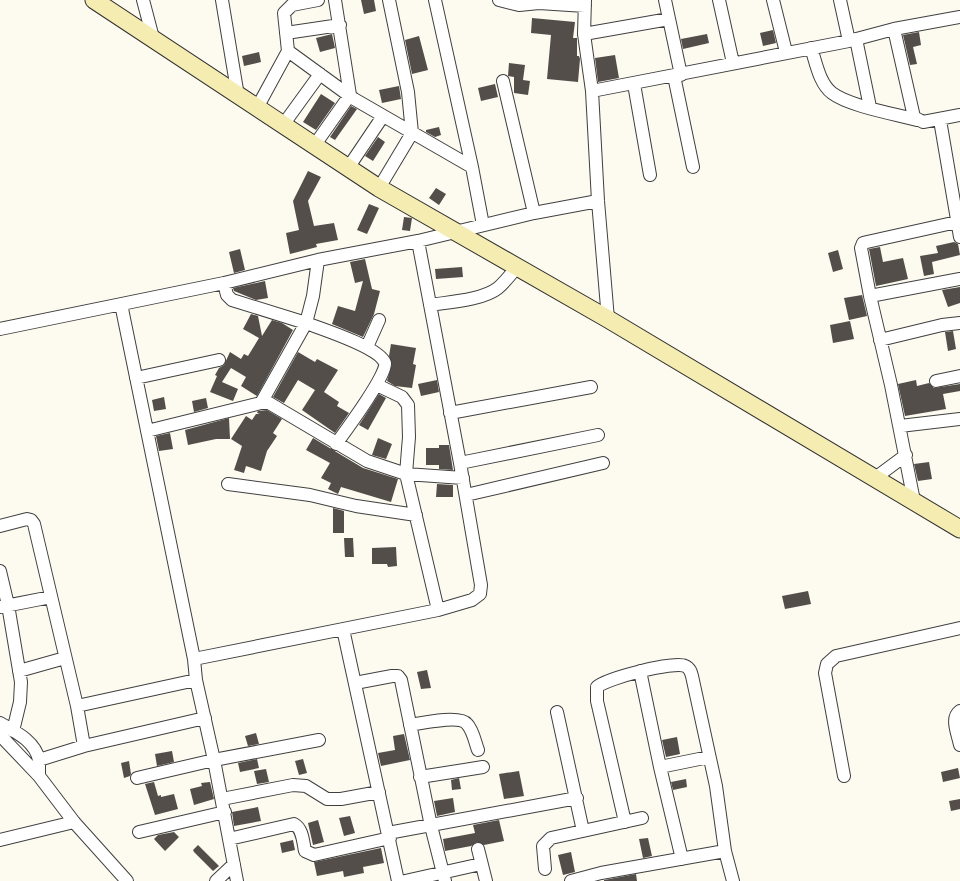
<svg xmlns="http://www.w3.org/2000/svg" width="960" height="881" viewBox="0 0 960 881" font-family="'Noto Serif',serif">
	<rect width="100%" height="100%" fill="#fdfaef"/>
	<!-- building -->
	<path fill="#544e4b" d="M361,0h13l2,11 -12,3z
		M532,18l43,4 -2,16h4v18h2l1,3 -2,23 -31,-3 4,-44 -20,-2z
		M773,30l3,13 -13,3 -3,-13z
		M919,32l2,13 -8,2 4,17 -7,1 -7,-30z
		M332,34l3,14 -15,4 -4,-14z
		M707,34l2,9 -26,6 -2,-10z
		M419,36l9,34 -16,4 -7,-34z
		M259,52l2,10 -17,4 -2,-10z
		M615,55l4,23 -21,4 -3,-24z
		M509,63l16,2 -2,15 7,1 -2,14 -14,-2v-16l-6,-1z
		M495,84l3,13 -17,4 -3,-13z
		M399,86l2,13 -19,4 -3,-13z
		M321,94l14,9 -19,27 -13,-8z
		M351,106l6,3 -22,31 -5,-3z
		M439,127l2,8 -6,2 -9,-5v-2z
		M378,137l7,5 -12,19 -8,-5z
		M308,171l13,6 -13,24 6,25 20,-3 4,17 -22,4 1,3 -27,7 -4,-21 13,-3 -6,-29z
		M436,188l10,6 -7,11 -10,-7z
		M369,204l10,4 -12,26 -10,-4z
		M404,217l8,1 -2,13 -8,-1z
		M954,242l4,2 2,11 -28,7 2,12 -10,2 -4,-20 18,-3 -2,-7z
		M880,247l3,15 20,-4 5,21 -32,7 -7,-37z
		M240,249l5,21 -11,3 -5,-21z
		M838,250l5,19 -10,3 -5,-19z
		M365,259l7,30 8,2 -6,23 -11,23 -31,-13 6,-18 17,5 8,-30 -8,2 -5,-21z
		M462,267l1,10 -27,2 -1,-10z
		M265,281l3,17 -12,2 -22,-9 -1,-3z
		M960,287v16l-12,4 -6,-17z
		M862,295l5,21 -18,4 -5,-22z
		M251,314l7,2 4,20 10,-16 10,3 11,7 -36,66 -16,-10 5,-9 -15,-9 -9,14 16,7 -5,12 -23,-9 7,-16 -2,-1 4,-7 5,-3 6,-13 11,7 3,-5 4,2 11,-18 -16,-9z
		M850,321l4,18 -21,4 -3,-18z
		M953,331l3,18 -8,2 -3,-19z
		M391,344l25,4 -3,16 3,1 -4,23 -17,-2 -8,-5 5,-17 -3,-8z
		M298,352l17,10 2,-3 21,11 -14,22 15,10 -2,4 12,7 -14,20 -33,-23 13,-20 -17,-10 -14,23 -11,-6z
		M437,380l2,12 -18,4 -3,-12z
		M916,380l1,6 12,-3 5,5 26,-4v7l-17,3 3,15 -41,7 -7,-32z
		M379,394l7,4 -18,32 -9,-5z
		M164,397l2,12 -12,2 -2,-11z
		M206,398l2,10 -14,4 -2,-11z
		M267,410l15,9 -9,14 4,3 -10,15 -6,20 -15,-5 -2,7 -10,-3 8,-24 -11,-7 15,-23 6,4 4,-6h4l-3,-1 1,-2z
		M229,418l1,21h-14l-28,6 -3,-15z
		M170,433l3,16 -14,2 -3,-15z
		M313,438l50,30 35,11 -7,23 -50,-15 -3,7 -10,-5 3,-6 -10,-5 9,-15 -24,-13z
		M378,438l14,6 -6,15 -14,-4z
		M439,445h10l4,25 -14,-1v-4h-13v-17h13z
		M929,462l3,17 -14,2 -4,-17z
		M437,484l16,1v12h-17z
		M333,508l11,3v22h-11z
		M344,538h9l1,19h-9z
		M396,547l1,19 -9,1 -1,-3h-15v-16z
		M808,591l3,13 -26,5 -3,-13z
		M427,670l4,18 -10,1 -4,-17z
		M256,733l3,11 -11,2 -3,-10z
		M404,734l6,26 -29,6 -3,-13 17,-3 -2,-14z
		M677,737l3,17 -14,3 -4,-17z
		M172,751l2,11 -17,4 -2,-12z
		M257,759l2,9 -19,4 -2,-9z
		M303,759l4,14 -8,2 -4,-14z
		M129,761l2,13 -1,2 -6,2 -3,-15z
		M958,768l2,10 -17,4 -2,-10z
		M266,769l3,13 -12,2 -3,-13z
		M519,771l5,25 -20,3 -5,-25z
		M459,778l2,11 -9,1 -1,-10z
		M686,779l1,8 -14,3 -2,-8z
		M154,782l4,14 3,-1v2l13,-3 4,15 -23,6 -10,-31z
		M210,782l4,17 -20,6 -4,-16 12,-3 -1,-3z
		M453,798l2,14 -18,4 -3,-15z
		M960,799v10l-9,2 -2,-10z
		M258,807l3,14 -27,5 -2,-14z
		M350,816l5,17 -11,3 -5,-18z
		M318,820l6,22 -11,3 -5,-22z
		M499,820l5,21 -20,4 -7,-3 -6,4 -26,5 -2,-12 32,-6 -2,-8z
		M174,832l5,5 -14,14 -11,-12 4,-4z
		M648,838l4,18 -9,2 -4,-19z
		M293,840l2,10 -13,3 -2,-10z
		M198,845l21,21 -6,5 -19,-19 -1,-2z
		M381,848l3,15 -21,4 1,6 -20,4 -1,-6 -26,5 -3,-14z
		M571,852l4,20 -12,3 -5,-20z
		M636,874l1,7h-33v-1z"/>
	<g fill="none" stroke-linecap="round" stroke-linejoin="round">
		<!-- street casing -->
		<g stroke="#404040" stroke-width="14">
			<path id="street" d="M143,0l10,38
				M222,0l16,96
				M435,0l37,167
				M499,0l20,5 20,-2 46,3
				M585,0l-1,34 8,57 6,110 10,118
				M665,0l16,75
				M719,0l14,63
				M773,0l13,52
				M840,0l9,41
				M894,29l66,-12
				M286,33l54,-8
				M584,34l85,-15
				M856,39l14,68
				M811,48c5,14 8,35 21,45 17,13 63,21 85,27
				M288,51l66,48 118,68 11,58
				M674,76l19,91
				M503,81l31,132
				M634,84l16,91
				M592,91l257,-50 45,-12 20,88 9,5 37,-7
				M257,108l31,-57 -4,-38 8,-8 26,-5
				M940,120l20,117
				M283,125l37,-51
				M314,146l36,-51 -15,-95
				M348,168l35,-52
				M379,188l33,-55 -4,-41 -19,-92
				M318,260l-5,36 -7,27c16,6 73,24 79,40 3,11 -41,70 -49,81
				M224,283l3,12 5,5 74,23 -45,80
				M870,296l90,-17
				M121,304l73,355 2,21 18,80 23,121
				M430,305c19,-3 53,-5 68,-17 7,-6 13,-14 19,-21
				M0,329l224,-46 94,-23 100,-19 116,-28 64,-12
				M880,340l62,-15 18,-2
				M367,347l12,-27
				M136,378l83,-18
				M936,381l24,-5
				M377,385l25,12 6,8 1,32 -3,37 32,136
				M450,413l141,-26
				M900,426l60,-7
				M147,431l114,-28h8l98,58 39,13 57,4
				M460,463l138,-28
				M875,478l31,-23
				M228,484l82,11 46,11 60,9
				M466,495l137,-32
				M914,501l-23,-116 -21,-89 -9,-48 2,-5 4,-1 90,-20
				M0,526l27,-7 4,1 3,4 43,182 7,40
				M0,571l8,34 13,77 -1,20 -7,29
				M0,607l51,-10
				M343,629l55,252
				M194,659l244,-49 34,-10 8,-6 1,-9 -21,-122 -42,-222
				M19,671l46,-13
				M640,671l20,96 22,92
				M355,683l37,-7h6l3,4 30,146 14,55
				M77,706l119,-26
				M960,711c-10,7 -2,23 0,34
				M557,712l26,119
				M0,723c16,9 35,18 39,37
				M410,725c12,-2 50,-10 57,-1 6,6 8,18 11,26
				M0,735l39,41 35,46 53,59
				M660,767l49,-10
				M39,776v-16l45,-14 121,-28
				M844,776l-19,-103 2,-9 9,-8 124,-28
				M420,777l63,-10
				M137,778l77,-18 105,-20
				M222,799l71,-14 13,1 21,13h14l38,-7
				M625,822l-28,-121v-14c10,-9 77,-26 88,-21 5,2 6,6 7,10l24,110 9,65 8,30
				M139,832l86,-20
				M388,833l189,-35
				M229,839l65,-15c9,5 9,18 11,27l9,4 76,-17
				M0,840l74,-18
				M478,849l8,32
				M545,869l-2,-23 8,-8 91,-20
				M216,881l18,-17
				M405,881l76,-17
				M571,881l30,-8 124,-22"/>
		</g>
		<!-- secondary casing -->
		<g stroke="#2f2f2f" stroke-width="19">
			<path id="secondary" d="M94,0l285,188 229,131 352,210"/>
		</g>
		<!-- street -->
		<use href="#street" stroke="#fff" stroke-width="12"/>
		<!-- secondary -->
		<use href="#secondary" stroke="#f5ecb2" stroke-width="17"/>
	</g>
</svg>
